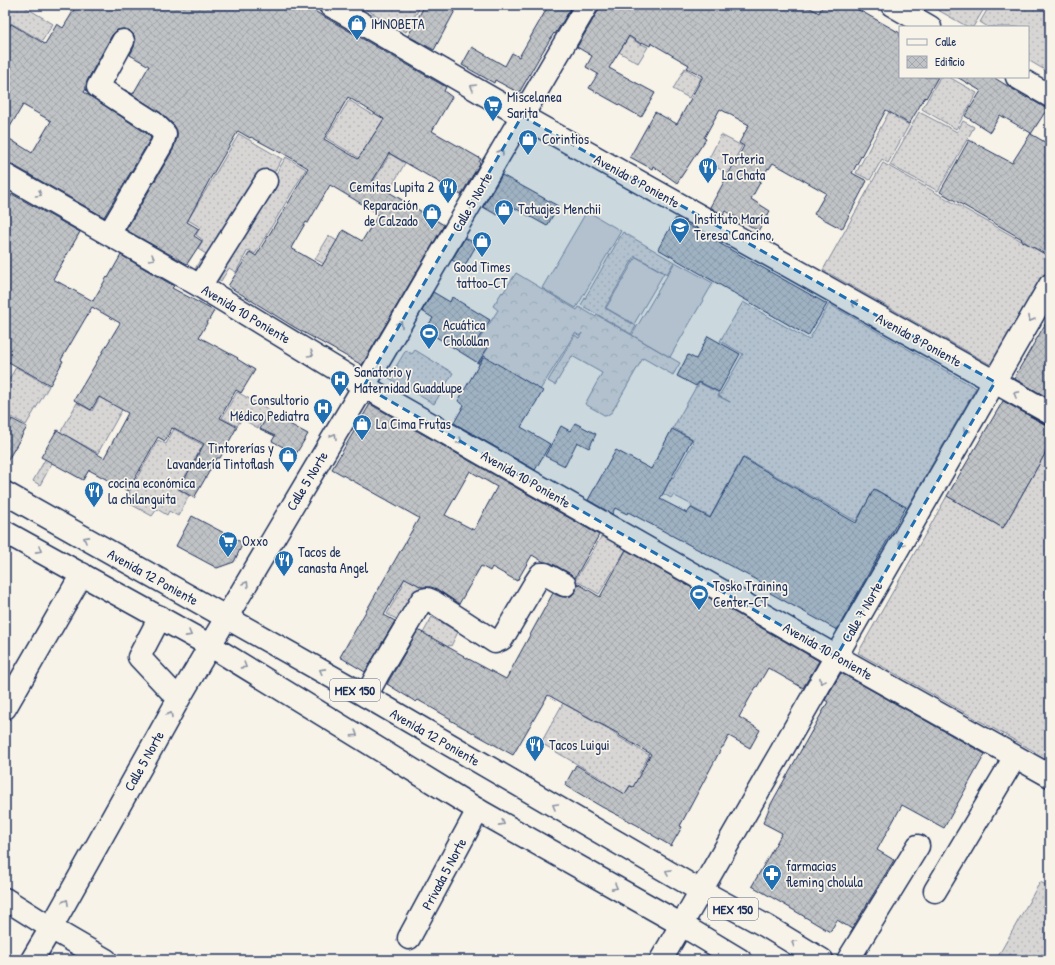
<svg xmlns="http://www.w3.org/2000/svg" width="1055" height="965" viewBox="0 0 1055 965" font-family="'Patrick Hand',sans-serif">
	<defs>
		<pattern id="grass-dots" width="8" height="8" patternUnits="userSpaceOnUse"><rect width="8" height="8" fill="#d7d6d4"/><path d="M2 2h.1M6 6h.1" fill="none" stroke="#b8b8b8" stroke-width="1.8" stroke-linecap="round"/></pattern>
		<pattern id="forest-crowns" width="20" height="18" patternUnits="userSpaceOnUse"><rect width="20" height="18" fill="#d7d6d4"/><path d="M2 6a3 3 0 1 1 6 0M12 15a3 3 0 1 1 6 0" fill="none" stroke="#b8b8b8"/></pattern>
		<pattern id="building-cross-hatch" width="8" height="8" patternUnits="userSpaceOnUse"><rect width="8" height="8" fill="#c0c3c5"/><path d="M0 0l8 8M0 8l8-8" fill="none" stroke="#a4a8ac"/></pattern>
	</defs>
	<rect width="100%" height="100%" fill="#f7f3e8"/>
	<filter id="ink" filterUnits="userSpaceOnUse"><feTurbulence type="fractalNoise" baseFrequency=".025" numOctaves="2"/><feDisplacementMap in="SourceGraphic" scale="8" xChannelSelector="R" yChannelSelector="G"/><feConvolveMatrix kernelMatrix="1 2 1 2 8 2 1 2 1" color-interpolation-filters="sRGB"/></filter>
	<g filter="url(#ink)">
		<!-- grass -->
		<path fill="url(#grass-dots)" stroke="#798299" d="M8,5h14l31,19 -11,17 -31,-18 -6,9v-22z
			M358,5h63l-15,27z
			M929,5h52l4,2 -12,20h-5z
			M990,5h60v68l-22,-13v-33h-40l-8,-5z
			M629,37l12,8 1,-1 6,3 -10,16 -19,-11z
			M685,68l16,10 -12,20 -16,-9z
			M398,76l9,6 -48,76 -33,-20 23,-38 24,15z
			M908,77h9l-22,40 14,8 -21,38 -6,-4 -12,21 -14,-7z
			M940,77h9l28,16 -21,36 -34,-20z
			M919,112l38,20 6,-11 11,6 -36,64 -48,-26z
			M239,134l43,25 -69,120 -18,-10 5,-9 2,1 4,-7 -8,-5 5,-9 -7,-5 4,-8 -12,-7z
			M721,135l21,11 -15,27 -20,-11z
			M390,154l15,9 -16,28 -16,-9z
			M286,157l20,12 -51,85 -7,-4 -12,22 -7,-4 -8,13 -6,-4z
			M883,163l167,94v10l-57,99 -170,-96z
			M623,232l51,30 -7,12 -32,-18 -30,52 31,18 -5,8 -50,-29z
			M329,236l13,8 18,40 -45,-25z
			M743,302l66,38 20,-36 147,84 -69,120 -32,-19 -19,32 -113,-64 -33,60 -19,-10 1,-2 -19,-10 -2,3 -9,-5 9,-16 2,1 20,-35 -1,-1 1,-3 -20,-11 23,-41h1l2,-4 20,10 -1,3 12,6 -11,-6 24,-42 -23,-13z
			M406,350l6,4 3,-4 38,23 -19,31 -45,-26z
			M16,367l33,19 -23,39 -14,-8 -7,12v-42z
			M237,392l31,17 -10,19 -16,-9 -5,7 -15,-8z
			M102,393l22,13 -26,47 -29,-16 -15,27 -2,-1 -12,22 -7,-4 44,-78 15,8z
			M174,429l29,16 -25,44 11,7 -11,20 -9,-5 -2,4 -10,-6 -5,7 -27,-15 5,-8 -1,-1 29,-52 8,4z
			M1050,445v315l-192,-107 89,-157 56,32z
			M604,532l24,14 -29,48 -24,-14z
			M392,568l29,17 -21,36 -13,-7 16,-29 -15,-9z
			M432,617l26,15 -7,14 -2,-1 -2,4 -25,-14z
			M563,703l54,31v2l32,19 -10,18 20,11 -20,7 -9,-6 -15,26 -17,-20 6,-11 -63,-37z
			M1040,882l10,5v73h-54z"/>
		<!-- forest -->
		<path fill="url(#forest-crowns)" stroke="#798299" d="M516,273l61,37 2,-3 17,10 1,-2 83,48 -7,12 -30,-17 -31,54 -6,4 -21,-12 17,-31 -30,-17 -17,29 -7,-4 27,-46 4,3 3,-5 -2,3 -5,-3 -35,57 -47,-17 -15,-9 11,-17 -10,-7 19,-30 -5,-4 9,-14 1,1z"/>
		<!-- garden -->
		<path fill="#d7d6d4" stroke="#798299" d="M587,211l34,20 -45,77 -34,-20z
			M636,257l28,16 -30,51 -28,-16z
			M675,262l38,21 -43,74 -38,-22z"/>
		<!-- building -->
		<path fill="url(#building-cross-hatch)" stroke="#1b2f5e" fill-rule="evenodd" d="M77,5h227l142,82 -2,4 8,6 -20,34 49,28 -2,3 1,1 -19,32 -72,-42 -17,29 72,43 -82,140 -68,-38 -66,-41 22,-34 6,4 33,-54 19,-34 -27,-16v1l-30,-16 -1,1 -12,-7 -28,48 -23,43 12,7 -5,7 8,5 -15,23 -61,-34 47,-80 4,-12v-7l-3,-6 -13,-12 -36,-23 8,4 16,-28 -19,-11 4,-8 1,-6 -1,-6 -5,-5 -7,-1 -5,1 -5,5 -25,46 -1,8 -2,3 62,41 5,5 -47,79 -93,-53 -6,-1v-27l27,17 19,-32 -28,-16 -18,30v-99l6,-12 34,20 12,-20 6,4zM348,97l36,22 -26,40 -34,-20zM330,185l47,28 -1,1 2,1 -16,26 -19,-11 -21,36 -31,-18 15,-26 2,1z
			M425,5h33l-24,45 -26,-14z
			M549,5h24l-18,29 -1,-1 -14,23 -21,37 -24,-13 -1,3 -32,-18 10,-18 33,19 7,-13 7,4z
			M599,5h206l14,8 4,-8h27l50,28v44h38l-12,21 -1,-1 -16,27 -23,-14 -34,63 15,8 -25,48 -28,-15 12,-21 -53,-30 -4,6 -1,-1 -17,31 19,12 -12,20 -32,-20 -3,4 -13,-8 34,-61 -5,-3 10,-18 -29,-16 -16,29 2,1 -29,44 -24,-17 -1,3 -22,-12 25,-45 22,12 26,-48 -16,-8 2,-3 -38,-22 -1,3 -8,-4 -1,2 -12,-8 -20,32 46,25 -14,24 -52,-29 9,-14 -12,-7 6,-11 -15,-9 21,-36z
			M957,77h36l34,21v-1l20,12 -16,25 19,11v112l-29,-17 1,-1 -82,-47 29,-52 43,23 19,-30 -31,-18 -10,17 -25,-16 16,-25z
			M502,175l56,31 -11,20 -43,-24 -7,13 -14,-8z
			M12,194l68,38 -27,47 40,22 14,-24 1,1 13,-23 53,31 -2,2 42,23 -15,26 39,21 -1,1 18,11 -14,23 -5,-3 -16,28 17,9 -17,31h-3l-23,40 -15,-9 25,-45 -30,-16v1l-2,-1 -7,13 -7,-4 -30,54 -39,-21 -6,10 -42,-23 16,-27 47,28 24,-45 -29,-16 -8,13 -17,-10 46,-77 -28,-16 -31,53 2,1 -13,24 -45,-25v-153z
			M676,218l21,12 1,-1 13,8 -1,1 117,66 -19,32 -150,-87z
			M465,238l12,6 -13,23 -12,-7z
			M433,292l17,10 2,-5 38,23 -13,21 11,6 -10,16 -53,-33 8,-12 -11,-7z
			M1050,316v83l-35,-20 1,-2 -1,-1z
			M708,336l32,18 -21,38 -20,-10 -3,4 -19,-10 11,-21 8,4z
			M484,356l59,35 -22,36 29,17 -15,26 -81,-47 10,-18 -6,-4z
			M1003,401l41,23 6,1v20l-47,83 -56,-32z
			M370,404l229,131 -24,43 -4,-4 -20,-11 -7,-1 -12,-7 -15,26 -25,-14 -2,4 -9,-5 -22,38 -22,-15 -6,-2h-9l-17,-9 -21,37 11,6 -30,51 -25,-15 79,-139 -87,-49zM470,471l27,16 -23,43 -29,-15z
			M269,413l39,21 -12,20 -24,-13 3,-5 -15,-7z
			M12,419l15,8 -22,38v-33z
			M575,423l21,11 -7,14 -12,-6 -12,24 -20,-10 16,-30 9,5z
			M672,429l20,10 -32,60 27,14 4,-5 19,10 33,-60 113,65 18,-34 32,18 -69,123 -67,-37 3,-4 -61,-33v1l-84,-45 -1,2 -12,-6 -3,6 -24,-14 28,-50 35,19z
			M192,516l51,27 -9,19 -17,6 -41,-22z
			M626,550l193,111 -16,27 -35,-20 -11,19h-1l-17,30 21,13 -10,18 -21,-12 -6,11h-1l-42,79 2,1 -11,19 -19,-11v-1l-15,-9 -35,-18 -37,-22 11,-20 49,29 5,-8 3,1 18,-33 -33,-19 1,-1 -71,-39 -35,60 -63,-35 1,-1 -19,-11 -14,-8 -2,2 -29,-18 31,-54 46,26h-1l43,23 47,-86 6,3 6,1 6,-1 5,-5 1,-6v-2l23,14z
			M841,673l144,81 -41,74 -42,-23 -25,45 17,10 -42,69 -15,-9 -7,12 -45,-27 -33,-19 30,-53 -19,-10 8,-19 15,-27 42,-75 -3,-2z"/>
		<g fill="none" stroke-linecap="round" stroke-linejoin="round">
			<!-- minor casing -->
			<g stroke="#1b2f5e" stroke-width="25">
				<path id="minor" d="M330,5l192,111 528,297
					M892,5l38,22
					M1017,77l33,19
					M5,175l195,111 164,100 468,268 218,122
					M109,234l53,-90 3,-10 -11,-11 -56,-36 25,-46
					M200,286l66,-105
					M160,617l-21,40 32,34 10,4
					M366,696l13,-24 43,-72 5,-1 5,2 63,41 7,-3 33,-56 6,-9h4l20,11
					M5,708l77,-134
					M935,891l80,-134
					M5,899l46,29 55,32
					M409,938l69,-128
					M32,960l19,-32 130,-233 45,-77 138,-232 223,-381
					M661,960l389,-675
					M848,960l70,-114"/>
			</g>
			<!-- major casing -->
			<g stroke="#1b2f5e" stroke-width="25">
				<path id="major" d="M5,493l361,203 328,191 72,39 56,34
					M5,532l206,114 267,164 204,115 58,35"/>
			</g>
			<!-- minor -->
			<use href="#minor" stroke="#f7f3e8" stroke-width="22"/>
			<!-- major -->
			<use href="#major" stroke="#f7f3e8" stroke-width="22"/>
		</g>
		<!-- one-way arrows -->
		<defs><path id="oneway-chevron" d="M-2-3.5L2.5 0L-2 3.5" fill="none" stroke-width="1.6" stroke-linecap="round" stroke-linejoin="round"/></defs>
		<g stroke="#8991a3">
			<use href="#oneway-chevron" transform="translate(473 87) rotate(-150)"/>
			<use href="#oneway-chevron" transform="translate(501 152) rotate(-60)"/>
			<use href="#oneway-chevron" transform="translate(39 194) rotate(30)"/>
			<use href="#oneway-chevron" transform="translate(152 258) rotate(30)"/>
			<use href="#oneway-chevron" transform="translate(854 303) rotate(-151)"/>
			<use href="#oneway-chevron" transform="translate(1031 319) rotate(120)"/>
			<use href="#oneway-chevron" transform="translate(400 324) rotate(-60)"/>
			<use href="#oneway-chevron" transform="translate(311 354) rotate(31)"/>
			<use href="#oneway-chevron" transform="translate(1016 394) rotate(-151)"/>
			<use href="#oneway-chevron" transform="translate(966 431) rotate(120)"/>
			<use href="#oneway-chevron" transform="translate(334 436) rotate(-59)"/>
			<use href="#oneway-chevron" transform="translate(460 441) rotate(30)"/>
			<use href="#oneway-chevron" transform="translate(86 539) rotate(-151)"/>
			<use href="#oneway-chevron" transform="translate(901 544) rotate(120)"/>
			<use href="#oneway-chevron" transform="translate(39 550) rotate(29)"/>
			<use href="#oneway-chevron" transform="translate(246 584) rotate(-59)"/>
			<use href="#oneway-chevron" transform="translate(189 634) rotate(29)"/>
			<use href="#oneway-chevron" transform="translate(244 666) rotate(32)"/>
			<use href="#oneway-chevron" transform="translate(322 671) rotate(-151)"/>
			<use href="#oneway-chevron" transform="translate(822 681) rotate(120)"/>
			<use href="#oneway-chevron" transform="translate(170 715) rotate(-61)"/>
			<use href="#oneway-chevron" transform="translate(355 734) rotate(32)"/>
			<use href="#oneway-chevron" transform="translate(555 806) rotate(-150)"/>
			<use href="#oneway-chevron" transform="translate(502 823) rotate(29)"/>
			<use href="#oneway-chevron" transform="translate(668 872) rotate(-150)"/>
			<use href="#oneway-chevron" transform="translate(615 887) rotate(29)"/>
			<use href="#oneway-chevron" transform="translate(66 902) rotate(-61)"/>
			<use href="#oneway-chevron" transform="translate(794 943) rotate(-149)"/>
		</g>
	</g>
	<!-- marked area -->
	<path fill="#1f6fb2" fill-opacity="0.2" stroke="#1f6fb2" stroke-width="3" stroke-dasharray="8 5" stroke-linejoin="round" d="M522,116l473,266 -159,275 -472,-271z"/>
	<!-- icons -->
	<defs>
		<g id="shop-pin" transform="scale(1)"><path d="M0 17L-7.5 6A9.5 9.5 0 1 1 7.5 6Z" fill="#1f6fb2" stroke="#f7f3e8"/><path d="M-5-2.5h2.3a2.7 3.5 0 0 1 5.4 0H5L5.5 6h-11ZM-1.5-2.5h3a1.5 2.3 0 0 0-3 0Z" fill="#fff"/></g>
		<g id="supermarket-pin" transform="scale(1)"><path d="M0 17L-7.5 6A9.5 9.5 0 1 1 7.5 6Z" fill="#1f6fb2" stroke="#f7f3e8"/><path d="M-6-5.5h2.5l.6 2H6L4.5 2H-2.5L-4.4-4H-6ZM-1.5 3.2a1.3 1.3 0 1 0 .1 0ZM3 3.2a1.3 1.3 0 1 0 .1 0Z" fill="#fff"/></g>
		<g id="restaurant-pin" transform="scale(1)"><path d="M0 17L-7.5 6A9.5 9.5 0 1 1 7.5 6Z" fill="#1f6fb2" stroke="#f7f3e8"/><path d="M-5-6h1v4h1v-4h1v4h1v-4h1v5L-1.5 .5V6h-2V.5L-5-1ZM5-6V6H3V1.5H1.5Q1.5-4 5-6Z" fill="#fff"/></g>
		<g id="school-pin" transform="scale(1)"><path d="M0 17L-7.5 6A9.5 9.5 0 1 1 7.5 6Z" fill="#1f6fb2" stroke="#f7f3e8"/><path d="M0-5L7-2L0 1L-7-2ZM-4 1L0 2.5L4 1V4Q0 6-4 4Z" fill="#fff"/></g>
		<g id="stadium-pin" transform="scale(1)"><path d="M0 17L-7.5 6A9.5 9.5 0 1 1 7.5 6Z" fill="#1f6fb2" stroke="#f7f3e8"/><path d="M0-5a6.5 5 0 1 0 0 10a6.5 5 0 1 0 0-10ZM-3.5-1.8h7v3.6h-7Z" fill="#fff"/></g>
		<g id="hospital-pin" transform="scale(1)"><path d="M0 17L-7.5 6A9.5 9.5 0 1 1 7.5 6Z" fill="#1f6fb2" stroke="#f7f3e8"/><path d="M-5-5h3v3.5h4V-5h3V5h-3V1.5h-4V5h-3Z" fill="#fff"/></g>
		<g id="pharmacy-pin" transform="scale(1)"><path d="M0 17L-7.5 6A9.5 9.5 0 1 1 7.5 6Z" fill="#1f6fb2" stroke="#f7f3e8"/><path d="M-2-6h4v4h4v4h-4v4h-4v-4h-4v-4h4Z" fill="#fff"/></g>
	</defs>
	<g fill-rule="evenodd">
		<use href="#shop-pin" x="357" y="24"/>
		<use href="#supermarket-pin" x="493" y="105"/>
		<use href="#shop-pin" x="528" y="139"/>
		<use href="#restaurant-pin" x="708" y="167"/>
		<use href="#restaurant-pin" x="448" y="187"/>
		<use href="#shop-pin" x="504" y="209"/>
		<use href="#shop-pin" x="432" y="213"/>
		<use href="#school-pin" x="680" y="227"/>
		<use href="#shop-pin" x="482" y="241"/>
		<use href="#stadium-pin" x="429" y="333"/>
		<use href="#hospital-pin" x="340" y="380"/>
		<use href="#hospital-pin" x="323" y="408"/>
		<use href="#shop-pin" x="362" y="424"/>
		<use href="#shop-pin" x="288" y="456"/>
		<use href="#restaurant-pin" x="94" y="491"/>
		<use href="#supermarket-pin" x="228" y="541"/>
		<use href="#restaurant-pin" x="284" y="560"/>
		<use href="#stadium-pin" x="699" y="594"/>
		<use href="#restaurant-pin" x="535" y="745"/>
		<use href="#pharmacy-pin" x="772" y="874"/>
	</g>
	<g text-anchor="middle" stroke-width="3.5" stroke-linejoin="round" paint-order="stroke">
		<!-- shield labels -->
		<g fill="#f7f3e8" stroke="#5d6a87" stroke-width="1">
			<rect x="330" y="679" width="50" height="22" rx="3"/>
			<rect x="708" y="898" width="50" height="22" rx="3"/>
		</g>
		<g font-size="13" font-weight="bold" fill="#1b2f5e">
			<text x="355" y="695">MEX 150</text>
			<text x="733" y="914">MEX 150</text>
		</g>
		<!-- poi labels -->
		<g font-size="14" fill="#1b2f5e" stroke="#f7f3e8" text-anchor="start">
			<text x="371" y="29">IMNOBETA</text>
			<text x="507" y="102">Miscelanea<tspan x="507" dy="16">Sarita</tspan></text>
			<text x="542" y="144">Corintios</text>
			<text x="722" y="164">Torteria<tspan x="722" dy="16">La Chata</tspan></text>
			<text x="434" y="192" text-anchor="end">Cemitas Lupita 2</text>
			<text x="418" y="210" text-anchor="end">Reparación<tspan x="418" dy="16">de Calzado</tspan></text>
			<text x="518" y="214">Tatuajes Menchii</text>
			<text x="694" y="224">Instituto María<tspan x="694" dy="16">Teresa Cancino,</tspan></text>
			<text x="482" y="272" text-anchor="middle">Good Times<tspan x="482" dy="16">tattoo-CT</tspan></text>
			<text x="443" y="330">Acuática<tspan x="443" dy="16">Cholollan</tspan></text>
			<text x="354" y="377">Sanatorio y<tspan x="354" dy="16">Maternidad Guadalupe</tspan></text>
			<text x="309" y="405" text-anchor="end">Consultorio<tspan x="309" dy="16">Médico Pediatra</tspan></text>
			<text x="376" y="429">La Cima Frutas</text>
			<text x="274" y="453" text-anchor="end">Tintorerías y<tspan x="274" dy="16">Lavandería Tintoflash</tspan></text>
			<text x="108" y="488">cocina económica<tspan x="108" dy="16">la chilanguita</tspan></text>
			<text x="242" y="546">Oxxo</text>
			<text x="298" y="557">Tacos de<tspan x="298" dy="16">canasta Angel</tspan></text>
			<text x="713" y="591">Tosko Training<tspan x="713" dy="16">Center-CT</tspan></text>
			<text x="549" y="750">Tacos Luigui</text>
			<text x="786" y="871">farmacias<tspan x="786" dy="16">fleming cholula</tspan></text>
		</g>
		<!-- street labels -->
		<g font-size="14" fill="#1b2f5e" stroke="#f7f3e8">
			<text transform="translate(637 181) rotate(29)" y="5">Avenida 8 Poniente</text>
			<text transform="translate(472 202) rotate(-60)" y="5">Calle 5 Norte</text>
			<text transform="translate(246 314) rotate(31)" y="5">Avenida 10 Poniente</text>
			<text transform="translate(919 340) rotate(29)" y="5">Avenida 8 Poniente</text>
			<text transform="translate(526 479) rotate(30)" y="5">Avenida 10 Poniente</text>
			<text transform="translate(307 481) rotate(-59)" y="5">Calle 5 Norte</text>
			<text transform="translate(153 577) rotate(29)" y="5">Avenida 12 Poniente</text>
			<text transform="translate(862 612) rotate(-60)" y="5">Calle 7 Norte</text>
			<text transform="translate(828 651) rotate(30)" y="5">Avenida 10 Poniente</text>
			<text transform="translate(435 737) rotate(30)" y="5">Avenida 12 Poniente</text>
			<text transform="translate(144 761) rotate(-61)" y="5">Calle 5 Norte</text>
			<text transform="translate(444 874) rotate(-62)" y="5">Privada 5 Norte</text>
		</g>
	</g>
	<!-- margin -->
	<rect width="1055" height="965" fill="none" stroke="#f7f3e8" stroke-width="20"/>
	<rect x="10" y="10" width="1035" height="945" fill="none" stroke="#1b2f5e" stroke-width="1.5" filter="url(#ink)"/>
	<!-- legend -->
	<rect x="899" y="26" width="130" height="52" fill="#f7f3e8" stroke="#9fa5b1"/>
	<rect x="907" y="39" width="20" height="6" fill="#f7f3e8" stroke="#9fa5b1"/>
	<text x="935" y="46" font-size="12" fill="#1b2f5e">Calle</text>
	<rect x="907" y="56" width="20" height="12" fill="url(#building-cross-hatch)" stroke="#9fa5b1"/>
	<text x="935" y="66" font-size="12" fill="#1b2f5e">Edificio</text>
</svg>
